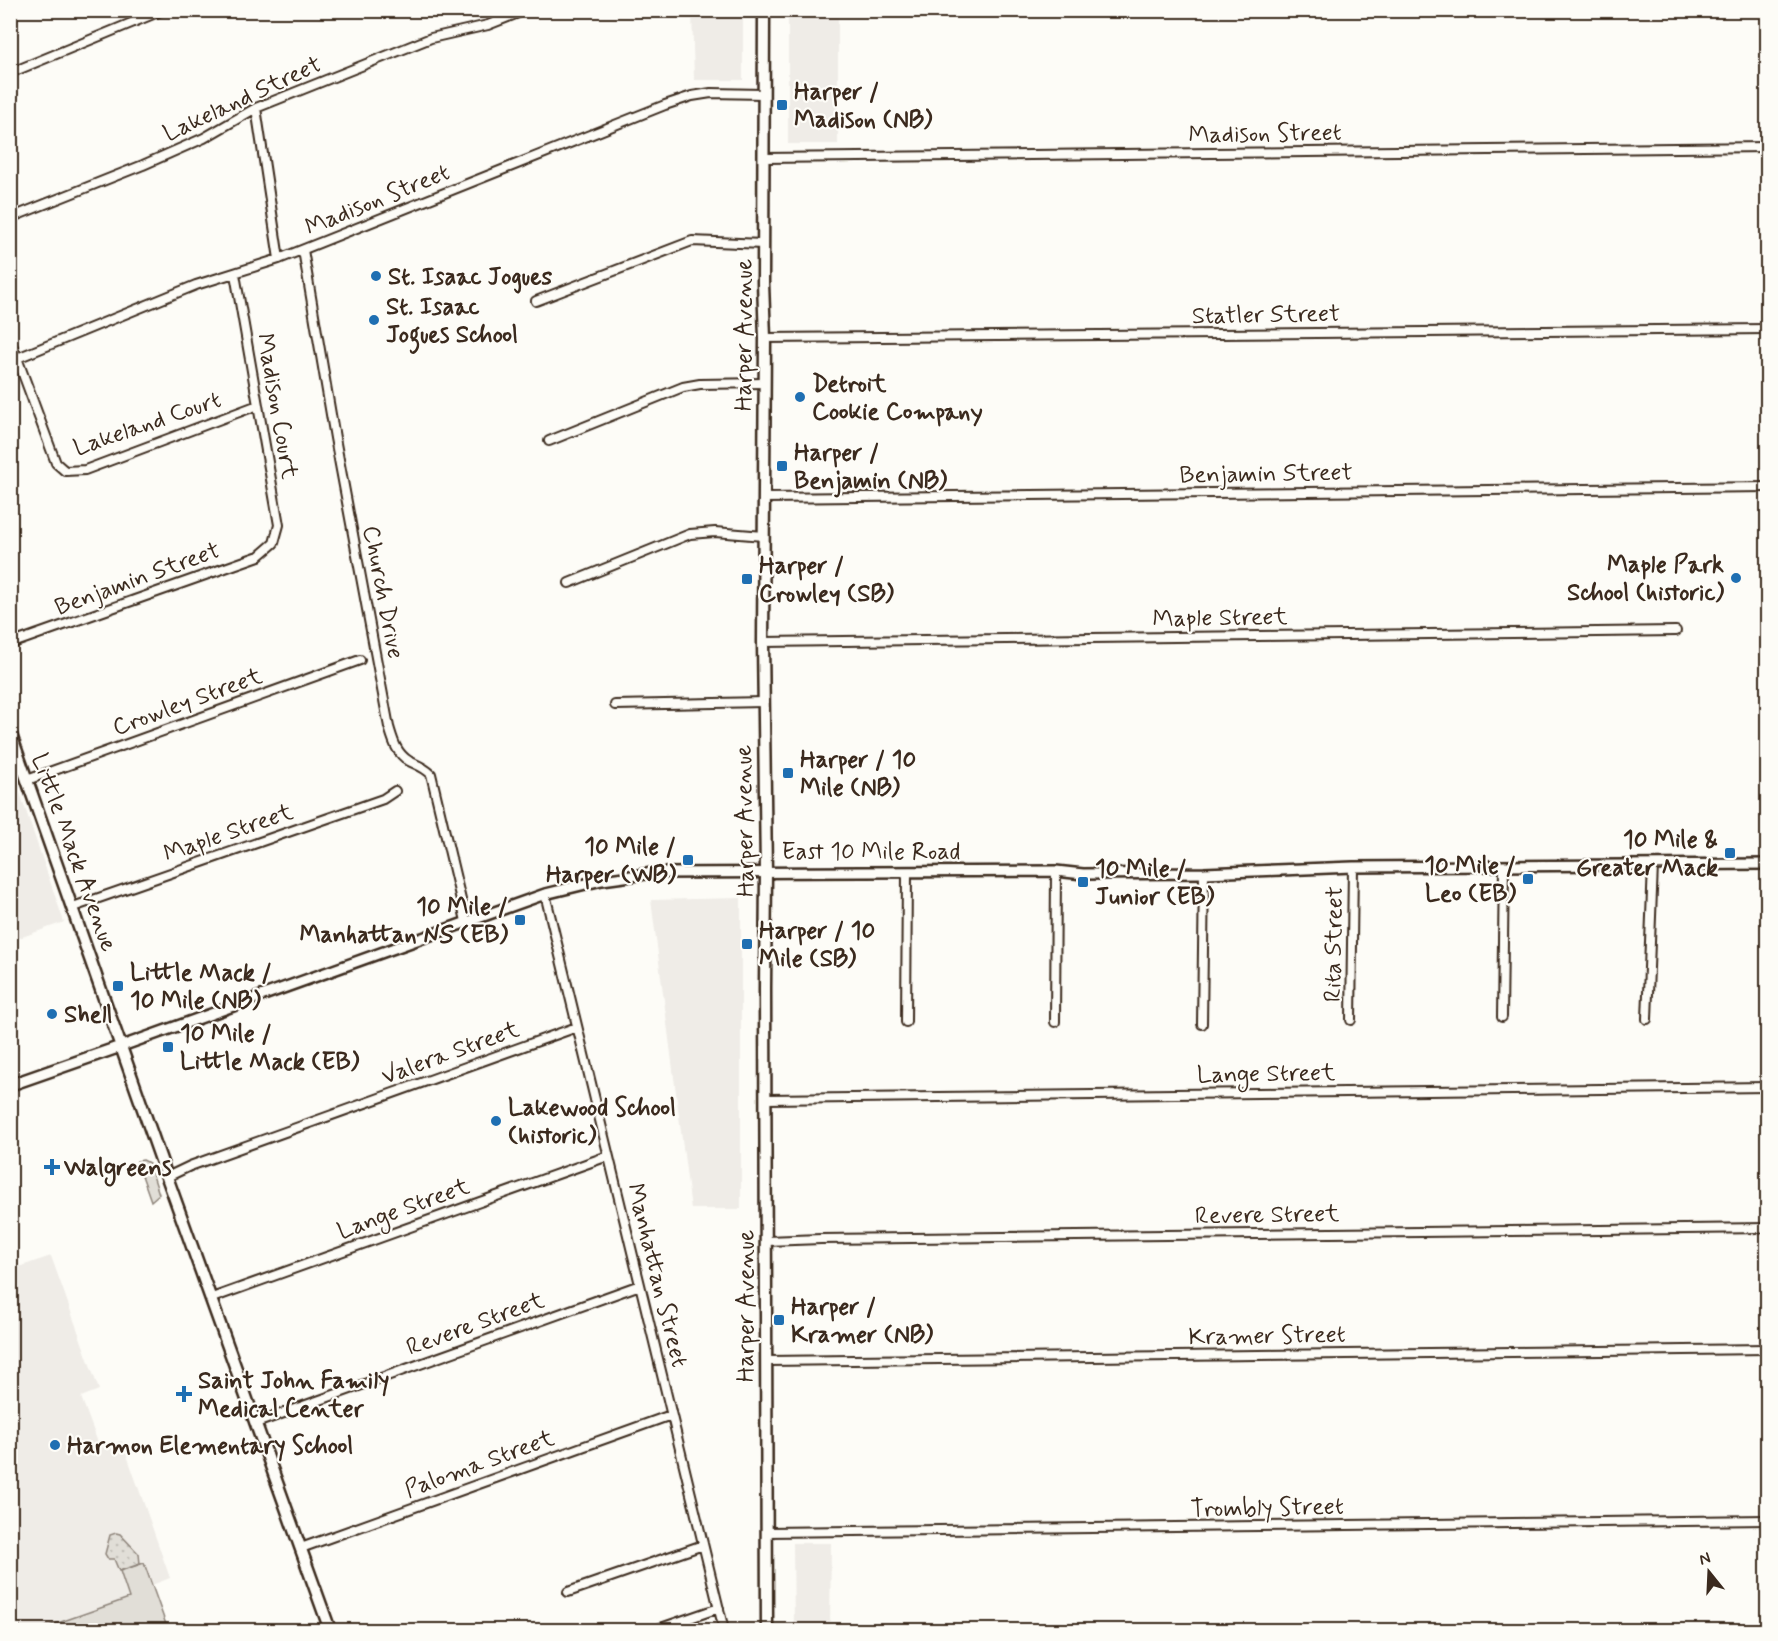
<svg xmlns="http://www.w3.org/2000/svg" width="1778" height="1641" viewBox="0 0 1778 1641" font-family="Mynerve,sans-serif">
	<defs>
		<pattern id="park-dots" width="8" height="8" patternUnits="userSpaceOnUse" patternTransform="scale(1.5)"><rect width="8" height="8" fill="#e1ded7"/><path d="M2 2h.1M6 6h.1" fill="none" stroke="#c2bfb8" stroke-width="1.8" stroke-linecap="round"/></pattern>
	</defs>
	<rect width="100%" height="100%" fill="#fdfcf7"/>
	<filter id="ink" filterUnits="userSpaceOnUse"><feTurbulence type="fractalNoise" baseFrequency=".0167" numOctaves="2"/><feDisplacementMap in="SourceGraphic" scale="12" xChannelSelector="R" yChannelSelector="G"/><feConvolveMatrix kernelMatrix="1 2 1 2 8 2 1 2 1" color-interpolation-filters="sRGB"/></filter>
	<g filter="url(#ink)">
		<!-- built -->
		<path fill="#efece7" d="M692,11h51v69h-49z
			M788,11h50v133h-50z
			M11,767l53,155 -53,19h-1z
			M741,898v311h-50l-40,-309z
			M51,1256l48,134 -18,7 19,51 22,-7 48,137 -18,7 16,45h-147l-11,-29v-331z
			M793,1543h38l-1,87h-36z"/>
		<!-- green -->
		<path fill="#e1ded7" stroke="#8e847a" stroke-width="1.5" d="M143,1160l6,3 10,31 -8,7 -14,-40z
			M144,1563l24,67h-130l91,-32 -9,-27z"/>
		<!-- park -->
		<path fill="url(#park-dots)" stroke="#8e847a" stroke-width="1.5" d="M116,1533l4,1 19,20 1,10 -21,7 -5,-12h-6l-3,-5 5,-19z"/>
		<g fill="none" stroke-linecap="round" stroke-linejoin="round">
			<!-- minor casing -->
			<g stroke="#3b2a1e" stroke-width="12">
				<path id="minor" d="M10,73l153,-63
					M256,108l23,151
					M763,158l1005,-11
					M10,218l133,-53 61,-27 52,-30 175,-70 57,-13 38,-15
					M303,250l32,188 54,289c4,13 7,26 20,34 8,4 15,6 22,13l35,147
					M536,301l156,-60 71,3
					M765,338l1003,-9
					M10,339l46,124 9,8 20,-1 173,-65
					M10,361l186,-76 83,-26 386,-154 27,-9 19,-3 52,1
					M549,441l134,-54 17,-3 65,-1
					M764,498l1004,-11
					M569,583l121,-49 25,-2 49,4
					M763,642l913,-11
					M10,644l249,-88 15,-13 5,-18 -44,-251
					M615,705l149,-3
					M27,780l333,-120
					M545,894l179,736
					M73,907l310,-108 12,-8
					M1502,1017l2,-151
					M1647,1019l6,-154
					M1351,1020l2,-153
					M906,1022l1,-150
					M1055,1022l1,-151
					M1202,1024l2,-151
					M766,1099l1002,-12
					M167,1177l23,-11 387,-139
					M767,1241l54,-2 947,-11
					M212,1298l396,-142
					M767,1361l1001,-12
					M256,1423l384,-138
					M767,1532l1001,-12
					M301,1548l370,-133
					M568,1592l135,-47
					M10,1618l5,12
					M655,1630l64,-22"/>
			</g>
			<!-- tertiary casing -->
			<g stroke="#3b2a1e" stroke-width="14">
				<path id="tertiary" d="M122,1046l423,-152 57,-14 51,-7 403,-2 27,3 121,-1 149,-6 415,-3"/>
			</g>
			<!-- secondary casing -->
			<g stroke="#3b2a1e" stroke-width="15">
				<path id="secondary" d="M764,10l-1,273 2,55 -2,304 3,231 -1,115 2,642
					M10,732l157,445 163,453
					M10,1085l112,-39"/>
			</g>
			<!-- minor -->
			<use href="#minor" stroke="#fdfcf7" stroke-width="8"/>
			<!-- tertiary -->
			<use href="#tertiary" stroke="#fdfcf7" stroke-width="9"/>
			<!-- secondary -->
			<use href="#secondary" stroke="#fdfcf7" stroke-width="10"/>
		</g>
	</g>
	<!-- markers -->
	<g fill="#1f6fb2" stroke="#fdfcf7" stroke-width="2">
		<rect x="776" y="99" width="12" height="12" rx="3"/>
		<circle cx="376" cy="276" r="6"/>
		<circle cx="374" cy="320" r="6"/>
		<circle cx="800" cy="397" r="6"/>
		<rect x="776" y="460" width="12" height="12" rx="3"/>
		<circle cx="1736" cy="578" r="6"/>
		<rect x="741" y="573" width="12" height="12" rx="3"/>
		<rect x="782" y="767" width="12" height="12" rx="3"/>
		<rect x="1724" y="847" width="12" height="12" rx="3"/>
		<rect x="682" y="854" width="12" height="12" rx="3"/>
		<rect x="1522" y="873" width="12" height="12" rx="3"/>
		<rect x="1077" y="876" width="12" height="12" rx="3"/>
		<rect x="514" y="914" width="12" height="12" rx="3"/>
		<rect x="741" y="938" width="12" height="12" rx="3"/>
		<rect x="112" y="980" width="12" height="12" rx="3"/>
		<circle cx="52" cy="1014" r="6"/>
		<rect x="162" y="1041" width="12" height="12" rx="3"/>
		<circle cx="496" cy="1121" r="6"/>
		<path d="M49 1158h6v6h6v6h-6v6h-6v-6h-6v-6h6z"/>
		<rect x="773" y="1314" width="12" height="12" rx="3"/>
		<path d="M181 1385h6v6h6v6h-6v6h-6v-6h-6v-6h6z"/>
		<circle cx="55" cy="1445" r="6"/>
	</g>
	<g text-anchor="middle" stroke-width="4.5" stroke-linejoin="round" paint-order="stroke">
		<!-- poi labels -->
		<g font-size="24" font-weight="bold" fill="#3b2a1e" stroke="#fdfcf7" text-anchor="start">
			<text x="794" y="99">Harper /<tspan x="794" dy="28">Madison (NB)</tspan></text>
			<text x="388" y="284">St. Isaac Jogues</text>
			<text x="386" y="314">St. Isaac<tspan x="386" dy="28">Jogues School</tspan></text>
			<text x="812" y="391">Detroit<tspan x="812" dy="28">Cookie Company</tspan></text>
			<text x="794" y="460">Harper /<tspan x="794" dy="28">Benjamin (NB)</tspan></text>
			<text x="1724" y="572" text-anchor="end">Maple Park<tspan x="1724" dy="28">School (historic)</tspan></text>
			<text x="759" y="573">Harper /<tspan x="759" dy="28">Crowley (SB)</tspan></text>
			<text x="800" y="767">Harper / 10<tspan x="800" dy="28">Mile (NB)</tspan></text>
			<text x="1718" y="847" text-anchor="end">10 Mile &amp;<tspan x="1718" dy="28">Greater Mack</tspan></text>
			<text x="676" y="854" text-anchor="end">10 Mile /<tspan x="676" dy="28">Harper (WB)</tspan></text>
			<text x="1516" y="873" text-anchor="end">10 Mile /<tspan x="1516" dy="28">Leo (EB)</tspan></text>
			<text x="1095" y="876">10 Mile /<tspan x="1095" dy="28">Junior (EB)</tspan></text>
			<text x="508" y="914" text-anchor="end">10 Mile /<tspan x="508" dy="28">Manhattan NS (EB)</tspan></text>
			<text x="759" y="938">Harper / 10<tspan x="759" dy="28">Mile (SB)</tspan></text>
			<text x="130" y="980">Little Mack /<tspan x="130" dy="28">10 Mile (NB)</tspan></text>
			<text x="64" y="1022">Shell</text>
			<text x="180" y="1041">10 Mile /<tspan x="180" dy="28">Little Mack (EB)</tspan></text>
			<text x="508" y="1115">Lakewood School<tspan x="508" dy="28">(historic)</tspan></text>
			<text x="64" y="1175">Walgreens</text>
			<text x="791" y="1314">Harper /<tspan x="791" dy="28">Kramer (NB)</tspan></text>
			<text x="198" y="1388">Saint John Family<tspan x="198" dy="28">Medical Center</tspan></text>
			<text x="67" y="1453">Harmon Elementary School</text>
		</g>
		<!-- street labels -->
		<g font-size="24" fill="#3b2a1e" stroke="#fdfcf7">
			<text transform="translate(242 98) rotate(-25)" y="8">Lakeland Street</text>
			<text transform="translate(1265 133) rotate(-1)" y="8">Madison Street</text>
			<text transform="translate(377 199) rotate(-22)" y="8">Madison Street</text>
			<text transform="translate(1266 314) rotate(-1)" y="8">Statler Street</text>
			<text transform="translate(743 335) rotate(-90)" y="8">Harper Avenue</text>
			<text transform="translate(278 406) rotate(80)" y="8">Madison Court</text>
			<text transform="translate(147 423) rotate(-19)" y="8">Lakeland Court</text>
			<text transform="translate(1266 473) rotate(-1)" y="8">Benjamin Street</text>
			<text transform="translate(137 578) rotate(-20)" y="8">Benjamin Street</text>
			<text transform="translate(384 592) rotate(79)" y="8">Church Drive</text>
			<text transform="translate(1220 617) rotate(-1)" y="8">Maple Street</text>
			<text transform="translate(187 701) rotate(-20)" y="8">Crowley Street</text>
			<text transform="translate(744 821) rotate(-91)" y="8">Harper Avenue</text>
			<text transform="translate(228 832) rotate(-19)" y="8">Maple Street</text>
			<text x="871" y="859">East 10 Mile Road</text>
			<text transform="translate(75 852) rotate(70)" y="8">Little Mack Avenue</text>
			<text transform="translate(1333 944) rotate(-89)" y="8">Rita Street</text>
			<text transform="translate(450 1052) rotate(-20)" y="8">Valera Street</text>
			<text transform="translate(1266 1073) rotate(-1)" y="8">Lange Street</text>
			<text transform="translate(403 1208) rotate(-20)" y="8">Lange Street</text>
			<text transform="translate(1267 1214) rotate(-1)" y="8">Revere Street</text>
			<text transform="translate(658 1275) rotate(76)" y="8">Manhattan Street</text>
			<text transform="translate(745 1306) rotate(-90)" y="8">Harper Avenue</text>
			<text transform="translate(475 1323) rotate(-20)" y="8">Revere Street</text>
			<text transform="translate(1267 1335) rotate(-1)" y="8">Kramer Street</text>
			<text transform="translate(479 1463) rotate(-20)" y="8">Paloma Street</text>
			<text transform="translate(1267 1507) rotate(-1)" y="8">Trombly Street</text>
		</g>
	</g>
	<!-- margin -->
	<rect width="1778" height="1641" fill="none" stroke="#fdfcf7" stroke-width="36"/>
	<rect x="18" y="18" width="1742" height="1605" fill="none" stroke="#3b2a1e" stroke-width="2" filter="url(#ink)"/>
	<!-- north arrow -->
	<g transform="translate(1709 1572) rotate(342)" stroke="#fdfcf7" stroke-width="4.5" paint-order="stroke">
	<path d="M0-4.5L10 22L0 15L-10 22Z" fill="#3b2a1e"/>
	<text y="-9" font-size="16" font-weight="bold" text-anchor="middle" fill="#3b2a1e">N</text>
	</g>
</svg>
